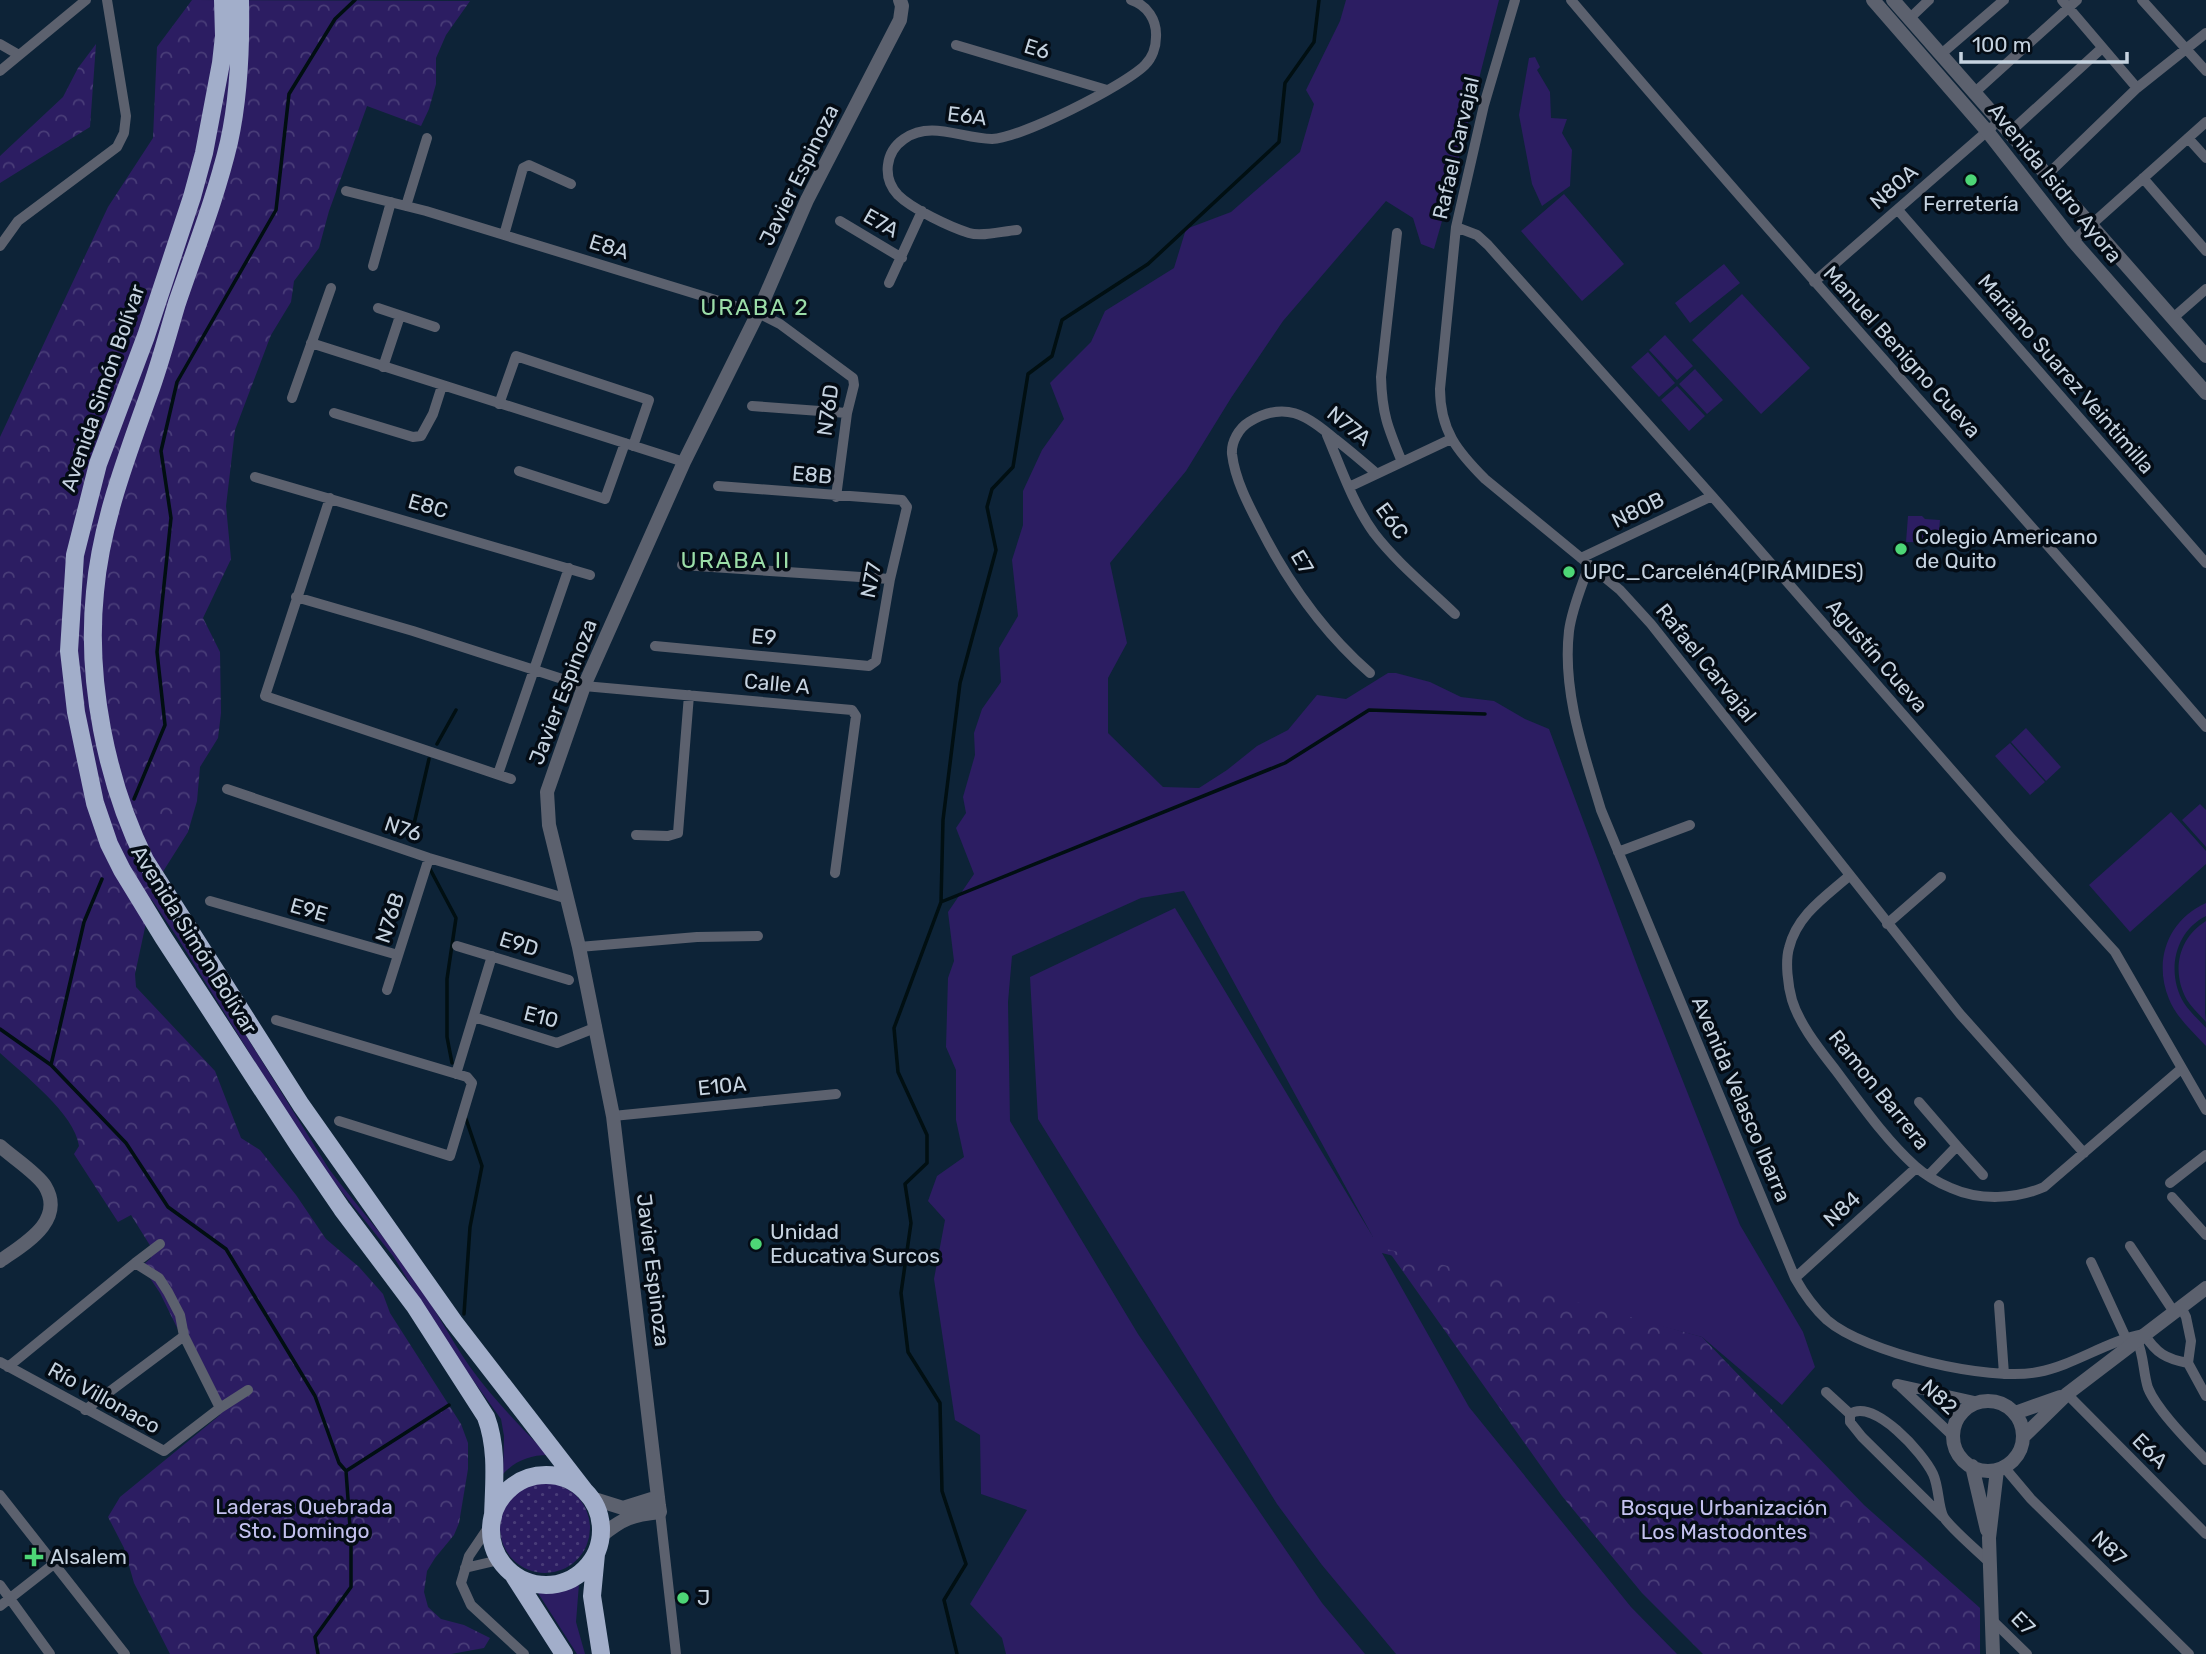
<svg xmlns="http://www.w3.org/2000/svg" width="2206" height="1654" viewBox="0 0 2206 1654" font-family="Rubik,sans-serif">
	<defs>
		<pattern id="forest-crowns" width="20" height="18" patternUnits="userSpaceOnUse" patternTransform="scale(1.75)"><rect width="20" height="18" fill="#2c1d62"/><path d="M2 6a3 3 0 1 1 6 0M12 15a3 3 0 1 1 6 0" fill="none" stroke="#493d78"/></pattern>
		<pattern id="park-dots" width="8" height="8" patternUnits="userSpaceOnUse" patternTransform="scale(1.75)"><rect width="8" height="8" fill="#2c1d62"/><path d="M2 2h.1M6 6h.1" fill="none" stroke="#493d78" stroke-width="1.8" stroke-linecap="round"/></pattern>
	</defs>
	<rect width="100%" height="100%" fill="#0d2337"/>
	<!-- grass -->
	<path fill="#2c1d62" d="M1346,0h153l-49,193 -16,56 -13,-5 -8,-26 -27,-17 -103,120 -52,77 -45,73 -76,92 17,80 -19,35v55l55,54 36,1 28,-18 30,-24 31,-16 29,-35 29,4 42,-26h8l34,9 31,15 33,4 31,18 24,10 91,244 100,252 63,107 12,35 -33,38 -80,-68 -320,-84 87,154 162,200 46,47h-281l-74,-89 -45,-61 -239,-385 -8,-142 145,-69 198,329 -189,-346 -43,7 -129,58 -4,46 2,119 128,213 184,269 43,51h-359l-4,-16 -32,-34 57,-94 -46,-16 -1,-59 -25,-15 -21,-141 11,-59 -17,-19 9,-25 27,-19 -8,-37v-50l-10,-23 2,-69 6,-17 -6,-49 26,-38 -18,-46 10,-15 -3,-16 12,-42 -1,-22 8,-24 19,-27 -2,-34 19,-32 -6,-56 11,-35v-34l19,-41 22,-31 -14,-36 41,-41 14,-31 69,-43 12,-39 45,-17 69,-60 14,-48 -8,-14 34,-69z
		M1535,57l5,10 -3,3 13,22 1,26 16,1 -5,14 10,17 -2,36 -28,20 -10,-22 -13,-69 10,-57z
		M1564,194l60,70 -42,37 -61,-70z
		M1724,264l16,19 -50,40 -15,-20z
		M1742,294l68,74 -49,46 -69,-74z
		M1665,335l28,31 -16,14 -28,-30z
		M1648,352l27,31 -16,14 -28,-30z
		M1695,369l28,31 -16,14 -28,-30z
		M1677,386l28,30 -16,15 -28,-31z
		M1908,516h14l3,3 15,1 -2,23 -32,-1z
		M2026,728l35,39 -15,14 -35,-39z
		M2010,743l35,39 -15,13 -35,-39z
		M2200,804l6,6v37l-24,-27z
		M2171,812l35,39v13l-76,68 -41,-47z
		M143,879l53,76 133,214c27,36 57,69 83,106 21,29 37,62 58,92 23,32 51,60 78,88 -18,0 -33,6 -45,19l1,-38 -3,-17 -52,-72 -56,-91 -78,-98 -136,-218 -40,-59z
		M2206,903v13c-32,16 -40,57 -22,87 6,9 15,17 22,25v18c-13,-14 -30,-29 -37,-47 -16,-39 -1,-79 37,-96z
		M2206,921l-1,92 1,9c-6,-7 -14,-14 -19,-22 -16,-28 -9,-62 19,-79z
		M579,1584l-3,38 9,32h-8l-39,-61 22,-1z"/>
	<!-- forest -->
	<path fill="url(#forest-crowns)" d="M192,0l278,1 -24,34 -10,23v26l-7,25 -8,17 -54,-20 -38,105 -10,37 -25,33 -3,21 -20,33 -36,95 -9,76 5,53 -28,59 17,34 1,61 -3,25 -18,29 -3,34 -9,31 -24,38 -12,25 -17,79 1,13 79,84 26,67 19,12 36,45 30,44 33,28 24,27 7,19 71,111 7,19v26l-9,54 -5,12 -19,23 -8,13 -3,21 4,15 13,12 23,6 26,13 -6,10 -33,6h-281l-36,-71 -10,-35 -16,-31 12,-20 100,-82 -60,-122 -18,-27 9,-8v-11l-20,-32 -13,7 -44,-68 5,-8c-4,-32 -55,-71 -79,-93v-616l108,-230 45,-69 4,-91z
		M96,44l-6,83 -90,56v-27l63,-59 15,-29z
		M1387,1249l315,88 162,168 116,103v46h-277l-61,-61 -80,-97z"/>
	<!-- park -->
	<path fill="url(#park-dots)" d="M500 1528a45 45 0 1 1 90 0a45 45 0 1 1-90 0Z"/>
	<g fill="none" stroke-linecap="round" stroke-linejoin="round">
		<!-- stream -->
		<path stroke="#010f12" stroke-width="3.5" d="M437,744l19,-34
			M134,799l31,-74 -8,-73 14,-134 -10,-67 16,-69 99,-172 13,-116 46,-75 20,-19
			M411,837l18,-78
			M430,869l26,49 -9,61v58l5,26
			M941,902l344,-139 84,-53 116,4
			M0,1029l51,36 75,78 42,64 58,42 89,147 24,67 7,8 5,70v46l-36,50 3,17
			M51,1065l33,-143 18,-43
			M464,1314l6,-87 12,-61 -16,-47
			M346,1471l103,-66
			M957,1654l-13,-54 22,-36 -24,-73 -2,-88 -32,-51 -7,-59 10,-70 -6,-39 22,-21v-28l-29,-63 -4,-44 47,-126 2,-82 17,-137 36,-133 -9,-43 5,-18 21,-22 15,-93 24,-18 10,-36 86,-56 131,-122 6,-59 29,-41 5,-42"/>
		<!-- minor -->
		<path stroke="#5c616e" stroke-width="10" d="M1515,0l-31,105 -28,122 -16,162c0,41 17,62 45,90l135,111 31,34 309,390 124,139
			M1571,0c208,246 425,483 635,727
			M2062,0l75,88
			M2142,0l64,71
			M1909,19l20,-19
			M0,44l19,11
			M956,45l151,45
			M1940,55l64,-55
			M0,71l86,-71
			M1974,93l103,-93
			M2010,132l91,-83
			M2188,138l18,20
			M2047,175l90,-87 69,-55
			M2143,178l63,73
			M346,191l80,20 332,102 22,11 73,54 1,7 -7,28 -11,84
			M406,206l21,-68
			M1898,210l308,353
			M840,221l62,37
			M1456,227l21,8 11,10 224,251 298,341 105,115 91,158
			M1017,230c-14,1 -35,7 -48,3 -19,-6 -57,-24 -71,-38 -16,-17 -13,-43 6,-56 27,-19 58,0 88,0 29,-1 132,-53 153,-74 7,-7 11,-18 11,-28 1,-17 -9,-32 -25,-37
			M1397,233l-16,144c1,37 7,51 21,85
			M504,235l19,-67 6,-3 42,19
			M2073,241l133,-119
			M0,246l18,-25 99,-74 7,-14 2,-17 -19,-116
			M373,266l18,-64
			M1814,282l178,-155
			M889,283l33,-72
			M378,308l57,19
			M2173,318l33,-29
			M311,343l373,119
			M383,367l17,-51
			M292,398l39,-110
			M499,404l17,-48 133,44 -16,46
			M752,406l95,7
			M334,413l79,24 8,-1 12,-22 9,-28
			M1327,435c14,33 26,69 47,98 23,30 54,55 81,81
			M519,471l86,28 20,-56
			M255,477l335,98
			M1349,487l102,-48
			M330,498l-65,198 246,83
			M1581,558l131,-62
			M682,565l208,14
			M1589,565c-7,21 -17,43 -20,66 -7,61 15,122 32,179l194,468c9,16 19,30 32,42 38,33 162,62 211,52 37,-7 68,-31 106,-38 12,19 22,25 44,29
			M296,597l117,34 171,55 268,24 4,6 -21,157
			M655,646l214,20 7,-5 14,-82 17,-72 -5,-7 -184,-14
			M1370,673c-47,-41 -81,-89 -109,-144 -12,-23 -26,-49 -29,-75 -1,-12 7,-26 17,-32 36,-22 57,-7 86,17 14,11 27,22 41,34
			M498,774l71,-206
			M227,789l202,69 139,41
			M636,835l32,1 10,-3 11,-138
			M1618,852l72,-27
			M1849,876c-24,21 -52,39 -60,72 -4,14 -1,38 3,52 8,26 29,51 45,72 24,32 48,67 78,94 10,9 24,17 36,22 29,13 65,11 93,-1l137,-118
			M210,901l188,54
			M1887,924l54,-47
			M457,946l112,34
			M579,947l118,-10 61,-1
			M387,990l42,-132
			M474,1017l83,26 40,-16
			M276,1020l191,57 5,6 -22,73 -111,-35
			M456,1074l36,-118
			M1919,1102l38,44 -29,30
			M613,1116l223,-22
			M1957,1146l26,29
			M2170,1183l36,-28
			M2172,1197l34,38
			M2130,1246l44,66
			M2091,1262l35,76
			M135,1263l25,-19
			M1795,1278l121,-110
			M1999,1305l5,69
			M2181,1307l5,10 5,24 -3,22 18,33
			M2137,1340c7,16 6,32 11,48 9,22 41,54 58,72
			M0,1362l164,89 56,-43 28,-18
			M8,1367l127,-104 24,15 9,14 12,23 4,21 36,72
			M1897,1384l81,18
			M1900,1386l53,50
			M1826,1392l24,22v8l12,15 81,80
			M2067,1394l139,140
			M85,1410l99,-74
			M1850,1414c24,-16 73,39 83,60 6,13 5,31 10,42 5,10 37,37 47,47
			M2004,1467l27,32 158,155
			M0,1495l125,159
			M660,1512l16,142
			M492,1522l-23,34 -8,27 10,22 53,49
			M465,1568l34,-8
			M0,1585l50,69
			M0,1606l55,-43
			M1992,1620l35,34"/>
		<!-- tertiary -->
		<path stroke="#5c616e" stroke-width="14" d="M1873,0l114,131 86,110 133,152
			M1893,0l313,356
			M0,1146c12,11 37,27 45,40 21,35 -21,58 -45,75
			M1953 1436a35 35 0 1 1 70 0a35 35 0 1 1-70 0Z
			M2015,1413l45,-16
			M2024,1436l43,-42 139,-106
			M1972,1466l15,64
			M591,1498l32,10 35,-11
			M601,1536c22,-18 31,-21 59,-24l-1,-6 -46,-390 -34,-169 -30,-122 -2,-33 37,-106 100,-224 74,-149 49,-113 93,-180 2,-14 -2,-6
			M1993,1654l-4,-116 8,-68"/>
		<!-- trunk -->
		<path stroke="#a2aeca" stroke-width="18" d="M223,0l1,36 -3,27 -17,90 -12,44 -46,139 -48,128 -23,91 -6,96 7,61 19,91 14,41 13,26 41,67 136,209 43,63 72,96 72,112c12,32 8,66 7,100
			M240,0c1,47 -1,96 -11,142 -13,55 -34,108 -52,161 -9,30 -17,61 -28,91 -23,65 -48,129 -54,198 -9,88 11,189 50,268l156,245 153,217 130,168
			M491 1530a55 55 0 1 1 110 0a55 55 0 1 1-110 0Z
			M596,1554l-4,42 9,58
			M514,1576l50,78"/>
	</g>
	<!-- markers -->
	<g fill="#4dd676" stroke="#040c15" stroke-width="2.5">
		<circle cx="1971" cy="180" r="7"/>
		<circle cx="1901" cy="549" r="7"/>
		<circle cx="1569" cy="572" r="7"/>
		<circle cx="756" cy="1244" r="7"/>
		<path d="M30.5 1546.5h7v7h7v7h-7v7h-7v-7h-7v-7h7z"/>
		<circle cx="683" cy="1598" r="7"/>
	</g>
	<g text-anchor="middle" stroke-width="7" stroke-linejoin="round" paint-order="stroke">
		<!-- street labels -->
		<g font-size="21" fill="#c6d3e0" stroke="#040c15">
			<text transform="translate(1037 49) rotate(17)" y="7">E6</text>
			<text transform="translate(967 116) rotate(7)" y="7">E6A</text>
			<text transform="translate(1456 148) rotate(-77)" y="7">Rafael Carvajal</text>
			<text transform="translate(799 175) rotate(-64)" y="7">Javier Espinoza</text>
			<text transform="translate(2055 183) rotate(51)" y="7">Avenida Isidro Ayora</text>
			<text transform="translate(1894 187) rotate(-41)" y="7">N80A</text>
			<text transform="translate(881 223) rotate(30)" y="7">E7A</text>
			<text transform="translate(609 247) rotate(17)" y="7">E8A</text>
			<text transform="translate(1902 352) rotate(48)" y="7">Manuel Benigno Cueva</text>
			<text transform="translate(2066 374) rotate(49)" y="7">Mariano Suarez Veintimilla</text>
			<text transform="translate(103 388) rotate(-71)" y="7">Avenida Simón Bolívar</text>
			<text transform="translate(828 410) rotate(-82)" y="7">N76D</text>
			<text transform="translate(1349 426) rotate(39)" y="7">N77A</text>
			<text transform="translate(812 475) rotate(5)" y="7">E8B</text>
			<text transform="translate(428 506) rotate(16)" y="7">E8C</text>
			<text transform="translate(1638 510) rotate(-26)" y="7">N80B</text>
			<text transform="translate(1392 521) rotate(54)" y="7">E6C</text>
			<text transform="translate(1302 562) rotate(59)" y="7">E7</text>
			<text transform="translate(871 580) rotate(-79)" y="7">N77</text>
			<text transform="translate(764 637) rotate(5)" y="7">E9</text>
			<text transform="translate(1877 656) rotate(49)" y="7">Agustín Cueva</text>
			<text transform="translate(1706 663) rotate(51)" y="7">Rafael Carvajal</text>
			<text transform="translate(777 684) rotate(5)" y="7">Calle A</text>
			<text transform="translate(563 692) rotate(-69)" y="7">Javier Espinoza</text>
			<text transform="translate(403 829) rotate(19)" y="7">N76</text>
			<text transform="translate(309 910) rotate(16)" y="7">E9E</text>
			<text transform="translate(390 918) rotate(-72)" y="7">N76B</text>
			<text transform="translate(194 940) rotate(58)" y="7">Avenida Simón Bolívar</text>
			<text transform="translate(519 944) rotate(17)" y="7">E9D</text>
			<text transform="translate(541 1017) rotate(14)" y="7">E10</text>
			<text transform="translate(722 1086) rotate(-6)" y="7">E10A</text>
			<text transform="translate(1879 1090) rotate(51)" y="7">Ramon Barrera</text>
			<text transform="translate(1741 1099) rotate(67)" y="7">Avenida Velasco Ibarra</text>
			<text transform="translate(1842 1209) rotate(-42)" y="7">N84</text>
			<text transform="translate(653 1270) rotate(83)" y="7">Javier Espinoza</text>
			<text transform="translate(1939 1397) rotate(43)" y="7">N82</text>
			<text transform="translate(104 1398) rotate(29)" y="7">Río Villonaco</text>
			<text transform="translate(2150 1451) rotate(45)" y="7">E6A</text>
			<text transform="translate(2109 1548) rotate(44)" y="7">N87</text>
			<text transform="translate(2023 1623) rotate(45)" y="7">E7</text>
		</g>
		<!-- poi labels -->
		<g font-size="21" fill="#c6d3e0" stroke="#040c15" text-anchor="start">
			<text x="1971" y="211" text-anchor="middle">Ferretería</text>
			<text x="1915" y="544">Colegio Americano<tspan x="1915" dy="24">de Quito</tspan></text>
			<text x="1583" y="579">UPC_Carcelén4(PIRÁMIDES)</text>
			<text x="770" y="1239">Unidad<tspan x="770" dy="24">Educativa Surcos</tspan></text>
			<text x="50" y="1564">Alsalem</text>
			<text x="697" y="1605">J</text>
		</g>
		<!-- park labels -->
		<g font-size="21" fill="#c4c2ef" stroke="#040c15">
			<text x="304" y="1514">Laderas Quebrada<tspan x="304" dy="24">Sto. Domingo</tspan></text>
			<text x="1724" y="1515">Bosque Urbanización<tspan x="1724" dy="24">Los Mastodontes</tspan></text>
		</g>
		<!-- neighbourhood labels -->
		<g font-size="23" letter-spacing="2" fill="#9bdda8" stroke="#040c15">
			<text x="755" y="315">URABA 2</text>
			<text x="736" y="568">URABA II</text>
		</g>
	</g>
	<!-- scale -->
	<path d="M1961 52v10h166v-10" fill="none" stroke="#c6d3e0" stroke-width="3.5"/>
	<text x="1972" y="52" font-size="21" fill="#c6d3e0" stroke="#040c15" stroke-width="5" paint-order="stroke">100 m</text>
</svg>
